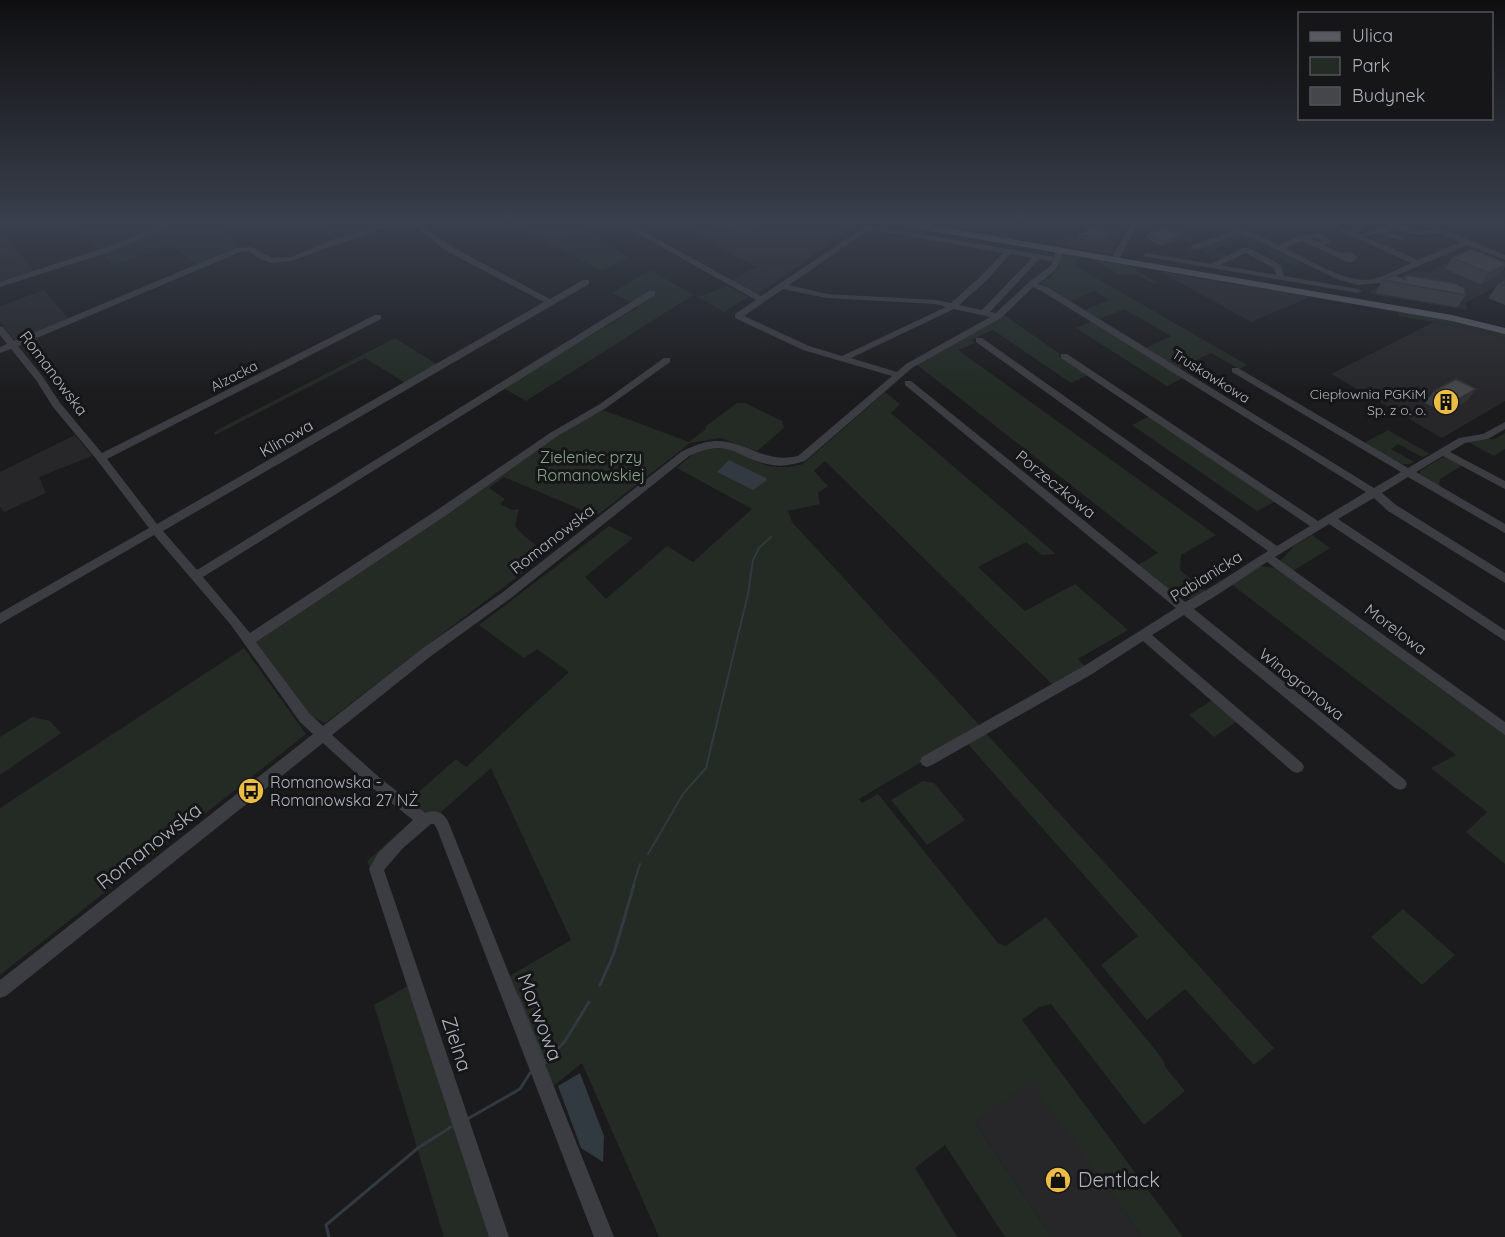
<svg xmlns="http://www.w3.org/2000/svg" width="1505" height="1237" viewBox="0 0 1505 1237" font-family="Quicksand,sans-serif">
	<rect width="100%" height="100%" fill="#1b1b1d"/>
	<!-- built -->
	<path fill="#27272a" d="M520,223h51l14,8 -34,14 -38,-19z
		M674,223h176l7,1 -100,71 -26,-15 25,-13z
		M1076,223h48l2,1 -16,30 -46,-8 2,-10 12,2 12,-9z
		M0,231l4,4 30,36 -34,11z
		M1463,253l42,18v11l-40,21 2,7 -97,-16v-3l44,-20 15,1 27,-13 -3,-2z
		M1159,271l70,12 81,14 -59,25z
		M44,290l25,29 -54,22 -15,-19v-16z
		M1434,322l52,9 19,8v62l-63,37 -111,-64z
		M75,435l17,21 -53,21 7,16 -42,19 -4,-5v-35z
		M1029,1080l114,157h-91l-77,-114z"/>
	<!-- green -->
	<path fill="#232b24" d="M101,223h115l25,23 -44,19 -26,-19 -58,19 -33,-35z
		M313,223h80l-39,12 -15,10z
		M1187,223h30l13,4 -9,4 -12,-8 -29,11 16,6 -6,3 -24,-12z
		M585,231l43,26 -26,14 -51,-26z
		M1238,232l63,31 -5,3 -7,-3 -43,-21 -5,2 -5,-2 -22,7 16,7 -10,4 -23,-11z
		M1065,254l18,3 -11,7 175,101 -8,4 -28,-16 -32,15 -33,-20 25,-12 -47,-27 -25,10 -15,-9 25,-10 -14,-9 -25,10 -29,-18 12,-7 -1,-3 7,-5 3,-12z
		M1092,259l35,6 31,18 -4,1 -18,-10 -14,2z
		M651,270l42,25 -167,106 -23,-13 134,-80 1,-3 -26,-12z
		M727,286l21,11 -24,15 -26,-15z
		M1398,311l55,9 52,13v6l-19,-8 -87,-15z
		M1004,315l56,39 -2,2 30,19 -17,8 -78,-53 -22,10 4,3 -17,7 258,185 -35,20 -1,15 28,23 -11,7 -21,-4 -38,-31 20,-12 -242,-189z
		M1092,321l91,57 -16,8 -91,-58z
		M395,338l43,27 -31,19 -42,-26 -150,77 -1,-2 7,-5z
		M885,392l15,12 -9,9 165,141 -14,1 -16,-13 -48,25 47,44 50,-27 53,46 -50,29 9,9 -33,18 -229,-225 -11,10 14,15 -10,7 2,11 -32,7 4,11 189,205 -122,72 3,4 16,-9 120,149 8,3 40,-29 116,141 4,10 19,23 -41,34 -93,-121 -12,3 -17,13 161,217h-40l-114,-156 -54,42 77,114h-47l-60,-92 -30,23 42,69h-298l-77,-174 -30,24 -44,-110 63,-37 -80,-172 -50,44 2,6 -10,-1 -61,56 -5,-12 50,-45 -13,-11 52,-46 10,8 103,-95 -32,-23 -13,9 -45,-33 130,-99 24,12 -48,39 21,22 61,-53 26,16 59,-53 -75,-41c9,-8 19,-18 31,-21 23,-4 41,15 62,19 11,2 22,1 33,-2z
		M737,403h8l37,18 2,7 -27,23 -37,-13 -30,5 -91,71 -5,1 -90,-38 -15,11 16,11 -5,5 12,6 7,-1 -4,17 8,9 24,19 -222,169 -13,-6 -56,-75 299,-207 48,-25 86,32 17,-13v-3z
		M1150,416l126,85 -19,10 -125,-86z
		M1388,430l42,24 -8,3 -24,-13 -7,5 23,13c-14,9 -37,-11 -50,-19z
		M1505,433v16l-11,7 -28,-15 29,-2z
		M1445,456l25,12 -9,-2 -21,13 -1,7 -20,-11 1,-4z
		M1312,535l18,13 -37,23 -13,-10 14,-15z
		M1260,566l16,2 229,165v131l-39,-32 21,-20 -56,-44 25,-13 -225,-171z
		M244,648l62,86 -306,241v-167z
		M1214,699l25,21 -25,17 -25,-22z
		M32,717l18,4 11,12 -61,42v-38z
		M984,731l290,317 -20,17 -69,-76 -38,31 -46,-55 37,-29 -172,-194z
		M923,781l11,2 31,37 -38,25 -36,-45z
		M1403,909l52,46 -33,30 -51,-48z
		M408,986l83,251h-47l-70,-232z"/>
	<!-- water -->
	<path fill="#313941" d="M729,460l37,18 1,2 -14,10 -36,-18z
		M580,1073l24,63 -1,26 -22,-14 -23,-62z"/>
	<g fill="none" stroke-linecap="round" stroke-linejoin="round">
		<!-- stream-far1 -->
		<path stroke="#313941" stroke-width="2" d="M648,854l35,-60 23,-26 42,-174 5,-34 6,-12 12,-11
			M633,886l7,-22"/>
		<!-- stream -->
		<path stroke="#313941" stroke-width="3" d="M600,985l14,-32 20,-68
			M518,997l27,66 20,-22 24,-39
			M469,1118l51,-29 10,-16
			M329,1237l-3,-12 92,-77 33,-21"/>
		<!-- minor -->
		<path fill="#3c3d42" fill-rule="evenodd" d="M165,223h9l-55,26 -119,38v-5l113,-37z
			M392,223h10l-64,21 -46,17 -21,2 -13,-5 -9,-7 -9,1 -222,94 25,31 17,26 42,50 273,-138h6v4l-274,140 50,65 387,-222 -96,-50 -37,-29h7l36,25 96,51 33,-19h6v4l-426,247 34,39 452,-279h6v4l-452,282 47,56 190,-125 110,-75 50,-29 64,-46h6v4l-64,46 -50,29 -108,77 -192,128 54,72 13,12 100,-78 80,-56 178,-140c12,-6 23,-11 36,-11 31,0 46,23 81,15l94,-80 -89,-26 -68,-32v-4l21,-14 -137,-77h9l133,73 104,-69 9,-1 180,31 3,-9h6c0,18 -11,25 -25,36l11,4 325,200 27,-16 -169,-100v-4h6l170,100 51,-30 24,-4 22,-12v7l-17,10 -23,4 -15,9 55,29v8l-62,-33 -27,16 89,52v9l-97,-56 -26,16 14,12 109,68v10l-117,-72 -14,-13 -36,21 167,111v11l-176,-117 -54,33 230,165v13l-238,-173c-25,16 -48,33 -73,47l211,171 2,4 -2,4 -5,2 -5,-2 -211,-173 -32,20 150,128 2,4 -2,4 -5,2 -5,-2 -149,-130 -51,33 -160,91 -5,2 -5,-2 -2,-4 2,-4 162,-91 92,-58 -271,-223v-4h6l274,221c29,-15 55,-34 83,-51l-292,-209v-4h6l295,208 33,-20 -249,-168v-4h6l251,167 48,-29 -323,-200 -10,-5 -32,31 -89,50 -107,93c-11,3 -21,6 -33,4 -38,-6 -40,-29 -83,-9l-178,142 -80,58 -99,79 48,43 45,35c10,-4 18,-1 23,8l166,416h-20l-157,-408 -3,-5h-3l-28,24 -19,22 125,367h-20l-120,-368 9,-16 35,-33 -43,-34 -47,-43 -317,253 -6,2v-18l313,-246 -13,-12 -69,-97 -77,-90 -154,89v-11l149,-85 -52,-68 -44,-53 -17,-27 -25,-31 -11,4v-6l7,-3 -7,-9v-9l3,1 11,14 222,-93 15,-1 21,11 19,-1 41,-17zM874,230l129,23 -23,24 -29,26 -15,-3 -109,-6 -38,-9 78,-54zM1010,254l22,4 -50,52 -23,-5 27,-24zM1039,259l14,2 -2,5 -22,16 -33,31 -6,-1zM783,289l44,9 109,6 10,3 -104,49 -33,-10 -65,-30zM954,309l36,8 -84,47 -9,8 -46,-14z
			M1131,223h7l-19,37 -7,2 -1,-2z
			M1222,223h9l48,22 20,-9 20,-3 13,9 -8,3 16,8 10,-1 8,5 -5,5h-6l-45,-21 -17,7c25,12 65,39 92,30 11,-3 23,-10 34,-15l-88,-40h8l18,8 9,-4 -1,-4h6l3,5 -10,5 3,2 36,-12 23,8 15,-1 -14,-7h9l77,32v5l-38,-15 -87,38 -22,2 -19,-5 -98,-47 -44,17h-6v-4l44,-16zM1395,228l23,7h10l11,-2 22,9 -43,18 -53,-23 11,-4 28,8v-4l-18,-5zM1315,237l7,4 -4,1 -8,-3z
			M1243,248h6l32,17 3,11 74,13 4,2 -4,2 -211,-36 -4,-2 4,-2 64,11zM1246,253l28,15 2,7 -56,-10z"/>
		<!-- major -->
		<path fill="#585961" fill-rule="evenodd" d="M898,223h19l535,92 53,13v6l-53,-13 -549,-95z"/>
	</g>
	<!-- wall -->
	<path fill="#3b3c40" d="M716,223h46l-16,10 -30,-8z
		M1108,233l-1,4 -8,5 -21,-4 1,-3z
		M1148,234l31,5 -17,7 -16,-8z
		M1452,258l48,17 -20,9 -35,-15z
		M1405,275l54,11 7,9 -9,12 -82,-14 8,-13 19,-1z
		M1505,280v25l-17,-7 11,-15z
		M1434,391l33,10 -22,12 -20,-10z"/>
	<!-- shaded-wall -->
	<path fill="#303134" d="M746,223h16l-16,10z
		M1108,233l-1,4 -8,5 1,-4z
		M1180,236l-1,3 -17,7 1,-4z
		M1505,265v2l-5,8 -20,9 8,-11z
		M1476,389l-9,12 -22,12 9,-11z"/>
	<!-- building -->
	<path fill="#45464a" stroke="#303134" stroke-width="1.5" d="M1093,227l15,6 -8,5 -21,-3z
		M1164,228l16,8 -17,6 -15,-8z
		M1472,249l33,14v2l-17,8 -36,-15z
		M1394,275l12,5 -1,-5 53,9 1,2 5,1 2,8 -83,-15z
		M1505,280v5l-6,-2z
		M1456,379l20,10 -22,13 -20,-11z"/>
	<!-- sky -->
	<linearGradient id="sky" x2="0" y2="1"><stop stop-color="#0f0f10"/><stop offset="0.56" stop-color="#393f4c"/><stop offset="1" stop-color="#393f4c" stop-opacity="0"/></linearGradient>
	<rect width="1505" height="396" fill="url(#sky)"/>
	<!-- icons -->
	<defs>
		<g id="building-disc" transform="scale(1.35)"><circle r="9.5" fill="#ebbd45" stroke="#161618"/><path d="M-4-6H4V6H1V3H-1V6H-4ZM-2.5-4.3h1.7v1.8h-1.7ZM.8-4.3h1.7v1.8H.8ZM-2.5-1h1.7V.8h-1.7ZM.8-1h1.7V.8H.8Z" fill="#111"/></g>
		<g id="bus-disc" transform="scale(1.35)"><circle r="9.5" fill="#ebbd45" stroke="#161618"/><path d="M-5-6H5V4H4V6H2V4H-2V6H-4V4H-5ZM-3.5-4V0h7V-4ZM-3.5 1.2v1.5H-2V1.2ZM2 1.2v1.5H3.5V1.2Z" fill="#111"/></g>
		<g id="shop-disc" transform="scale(1.35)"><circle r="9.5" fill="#ebbd45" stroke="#161618"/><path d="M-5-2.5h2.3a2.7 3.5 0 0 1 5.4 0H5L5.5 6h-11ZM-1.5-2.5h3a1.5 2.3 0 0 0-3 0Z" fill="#111"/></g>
	</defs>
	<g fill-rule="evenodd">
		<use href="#building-disc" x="1446" y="402"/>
		<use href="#bus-disc" x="251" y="791"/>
		<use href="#shop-disc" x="1058" y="1180"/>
	</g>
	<g text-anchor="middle" stroke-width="6" stroke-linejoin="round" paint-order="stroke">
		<!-- far-street labels -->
		<g font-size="14" fill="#aeb2bc" stroke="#161618">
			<text transform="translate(234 376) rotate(-27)" y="5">Alzacka</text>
			<text transform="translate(1211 376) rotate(32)" y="5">Truskawkowa</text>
		</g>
		<!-- far-poi labels -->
		<g font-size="14" fill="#aeb2bc" stroke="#161618" text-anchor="end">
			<text x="1426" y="399">Ciepłownia PGKiM<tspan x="1426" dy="16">Sp. z o. o.</tspan></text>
		</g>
		<!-- street labels -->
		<g font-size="16" fill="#aeb2bc" stroke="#161618">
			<text transform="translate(54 373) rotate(53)" y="6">Romanowska</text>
			<text transform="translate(286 438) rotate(-30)" y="6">Klinowa</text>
			<text transform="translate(1056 484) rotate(39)" y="6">Porzeczkowa</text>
			<text transform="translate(552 539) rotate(-38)" y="6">Romanowska</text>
			<text transform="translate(1206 576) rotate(-32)" y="6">Pabianicka</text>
			<text transform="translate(1396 629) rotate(37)" y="6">Morelowa</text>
			<text transform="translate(1302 684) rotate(39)" y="6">Winogronowa</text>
		</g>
		<!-- park labels -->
		<g font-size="16" fill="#86a68a" stroke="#161618">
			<text x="591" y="463">Zieleniec przy<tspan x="591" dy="18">Romanowskiej</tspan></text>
		</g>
		<!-- poi labels -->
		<g font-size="16" fill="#aeb2bc" stroke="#161618" text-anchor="start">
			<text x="270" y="788">Romanowska -<tspan x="270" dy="18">Romanowska 27 NŻ</tspan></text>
		</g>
		<!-- near-street labels -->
		<g font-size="20" fill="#aeb2bc" stroke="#161618">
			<text transform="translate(149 846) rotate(-38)" y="7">Romanowska</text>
			<text transform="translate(540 1017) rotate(69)" y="7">Morwowa</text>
			<text transform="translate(457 1044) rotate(72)" y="7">Zielna</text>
		</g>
		<!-- near-poi labels -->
		<g font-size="20" fill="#aeb2bc" stroke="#161618" text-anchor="start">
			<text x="1078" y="1187">Dentlack</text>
		</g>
	</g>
	<!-- legend -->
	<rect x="1298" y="12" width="195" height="108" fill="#161618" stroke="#53545a" stroke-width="1.5"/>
	<rect x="1310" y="32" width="30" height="9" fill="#585961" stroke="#53545a" stroke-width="1.5"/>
	<text x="1352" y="42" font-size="18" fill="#aeb2bc">Ulica</text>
	<rect x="1310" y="57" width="30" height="18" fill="#232b24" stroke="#53545a" stroke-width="1.5"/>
	<text x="1352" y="72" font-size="18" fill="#aeb2bc">Park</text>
	<rect x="1310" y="87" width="30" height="18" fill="#45464a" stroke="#53545a" stroke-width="1.5"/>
	<text x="1352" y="102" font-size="18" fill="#aeb2bc">Budynek</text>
</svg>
